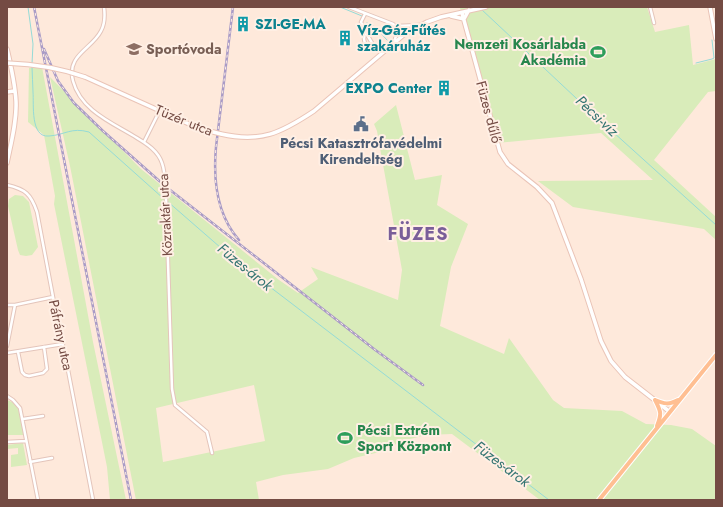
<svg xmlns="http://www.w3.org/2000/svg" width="723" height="507" viewBox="0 0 723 507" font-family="Jost,sans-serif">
	<rect width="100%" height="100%" fill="#fee9db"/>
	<!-- green -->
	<path fill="#d9ecba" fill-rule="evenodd" d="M463,7h184l8,25 34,-7 4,40 23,-6v32l-8,1 -54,68 62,57v23l-12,-11 -131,-22 -35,-26 115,-1 -52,-47 -104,10 -37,-135z
		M42,67l51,275 33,158h-16l-3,-33 -53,-263 1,-8 -11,-61 -16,-13 1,-54z
		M50,77l91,92 138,111 19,13 20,-14 -7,-12 87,33 4,-30 -25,-139 -3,-7 22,-19 19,75 27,-5 -5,30 31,19 -17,43 -11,59 64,28 5,-16 44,62 11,8 58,3 24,13 25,1 21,4 24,17v54h-176l-88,-66 -26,1 -24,6 -22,11 -26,6 -26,11 -45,6 -27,7 3,18h-123l-66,-334zM254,385l11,56 -102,21 -7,-54z
		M15,195l8,1 6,6 9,45 -6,8 -6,1 -6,-1 -2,-5 -10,-44 1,-7z
		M7,400c15,4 15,22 17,35h-17z
		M23,443l4,22 -16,2v-12l7,-1v-6l-11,1v-4z"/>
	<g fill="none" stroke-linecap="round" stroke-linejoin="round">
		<!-- stream -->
		<path stroke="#95dbd7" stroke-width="1" d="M28,7l5,37 -1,20
			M340,7l22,9
			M481,9l111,104 124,112
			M367,23l8,4 12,13
			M696,63l16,-4 2,-1 -2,-18
			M32,67c0,8 1,17 1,25 1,12 -3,46 16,44 16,-1 22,-9 40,-4l75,67
			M167,201l69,60 313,239"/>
		<!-- street casing -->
		<g stroke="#e4c5bb" stroke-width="4.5">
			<path id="street" d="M104,7c1,8 1,17 -3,24 -9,18 -35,24 -28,50 8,30 40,42 64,57 10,6 21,13 25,25 4,11 3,24 4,36l6,190 3,16 32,27 5,21
				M349,7l44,17 13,9
				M650,7l4,16
				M398,26l21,-1
				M365,31l7,12 -6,6 -2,-10 1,-8 -4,-9 4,-8
				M394,42l3,-9 -1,-7
				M144,142l16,-32
				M7,185c18,4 24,9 30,27l16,85 15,73 25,130
				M7,305h8l38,-8
				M7,346l8,-41
				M18,352l4,20 3,3 4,1 14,-3 4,-4 -3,-22
				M7,353l56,-9
				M7,396l6,4 7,8 18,92
				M23,419l20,-3
				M7,442l19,-1
				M30,462l22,-4"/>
		</g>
		<!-- secondary casing -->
		<g stroke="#eac4b7" stroke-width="5.5">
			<path id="secondary" d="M710,7l6,32
				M462,13l38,139 8,12 29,23 15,16 29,76 20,62 10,20 14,16 45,35
				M451,16l13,3 5,-9
				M7,49c4,17 8,35 9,52 1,20 -5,42 -9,62
				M85,77l113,51
				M7,92l7,-1
				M221,134c40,9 60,-1 93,-23l92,-78 21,-11 14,-5 45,-10"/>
		</g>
		<!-- primary casing -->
		<g stroke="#fff" stroke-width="6">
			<path id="primary" d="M655,400c6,12 7,13 2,26
				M655,400c9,4 14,5 23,0
				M599,500l117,-145"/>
		</g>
		<!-- street -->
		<use href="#street" stroke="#fff" stroke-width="2.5"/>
		<!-- secondary -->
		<use href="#secondary" stroke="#fff" stroke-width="3.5"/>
		<!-- primary -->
		<use href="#primary" stroke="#ffbf92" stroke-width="4"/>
		<!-- rail casing -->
		<g stroke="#a99bc6" stroke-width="2.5">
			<path id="rail" d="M34,7l97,493
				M233,7l-17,140c-3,33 0,67 23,93
				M44,49l14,32 16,22 29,28 62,55 209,163 49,36"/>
		</g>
		<!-- rail -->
		<use href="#rail" stroke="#ffefe4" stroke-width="1" stroke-dasharray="3" stroke-linecap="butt"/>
		<!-- secondary-bridge casing -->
		<g stroke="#eac4b7" stroke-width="5.5" stroke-linecap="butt">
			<path id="secondary-bridge" d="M7,63c27,1 53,5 78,14
				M198,128l23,6"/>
		</g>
		<!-- secondary-bridge -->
		<use href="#secondary-bridge" stroke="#fff" stroke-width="3.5"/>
	</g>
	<!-- icons -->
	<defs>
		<g id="building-bare" transform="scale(1.2)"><path d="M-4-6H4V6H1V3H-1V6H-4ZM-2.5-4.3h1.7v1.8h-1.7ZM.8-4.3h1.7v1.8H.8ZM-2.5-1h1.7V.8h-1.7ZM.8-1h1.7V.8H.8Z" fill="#0f9aa8" stroke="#ffefe4" stroke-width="2.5" paint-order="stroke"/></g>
		<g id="school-bare" transform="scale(1.2)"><path d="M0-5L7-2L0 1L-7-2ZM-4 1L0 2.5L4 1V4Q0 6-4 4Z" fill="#8d6e63" stroke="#ffefe4" stroke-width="2.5" paint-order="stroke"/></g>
		<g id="stadium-bare" transform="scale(1.2)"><path d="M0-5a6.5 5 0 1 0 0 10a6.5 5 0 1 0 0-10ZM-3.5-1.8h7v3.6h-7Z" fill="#2e9e5b" stroke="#ffefe4" stroke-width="2.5" paint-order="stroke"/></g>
		<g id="civic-bare" transform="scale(1.2)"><path d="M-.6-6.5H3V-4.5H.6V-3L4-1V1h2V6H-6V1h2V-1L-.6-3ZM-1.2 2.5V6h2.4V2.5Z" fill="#5c6f8a" stroke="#ffefe4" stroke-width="2.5" paint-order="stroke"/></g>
	</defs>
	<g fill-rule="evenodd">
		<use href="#building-bare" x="243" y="24"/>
		<use href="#building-bare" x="345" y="38"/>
		<use href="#school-bare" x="134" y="49"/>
		<use href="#stadium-bare" x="598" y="52"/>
		<use href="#building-bare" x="444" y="88"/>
		<use href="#civic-bare" x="361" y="124"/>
		<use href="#stadium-bare" x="345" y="438"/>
	</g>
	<g text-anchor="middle" stroke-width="4" stroke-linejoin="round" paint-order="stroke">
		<!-- culture labels -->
		<g font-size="14" font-weight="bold" fill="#0d838f" stroke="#ffefe4" text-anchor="start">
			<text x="255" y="29">SZI-GE-MA</text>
			<text x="357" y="35">Víz-Gáz-Fűtés<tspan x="357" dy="16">szakáruház</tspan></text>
			<text x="432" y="93" text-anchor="end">EXPO Center</text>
		</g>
		<!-- leisure labels -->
		<g font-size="14" font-weight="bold" fill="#27864d" stroke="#ffefe4" text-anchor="end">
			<text x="586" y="49">Nemzeti Kosárlabda<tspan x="586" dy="16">Akadémia</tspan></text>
			<text x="357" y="435" text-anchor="start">Pécsi Extrém<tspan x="357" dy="16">Sport Központ</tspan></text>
		</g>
		<!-- education labels -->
		<g font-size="14" font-weight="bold" fill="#785e54" stroke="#ffefe4" text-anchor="start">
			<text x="146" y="54">Sportóvoda</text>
		</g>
		<!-- street labels -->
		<g font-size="14" fill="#744b43" stroke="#ffefe4">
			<text transform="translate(489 112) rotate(75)" y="5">Füzes dűlő</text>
			<text transform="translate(184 120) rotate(22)" y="5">Tüzér utca</text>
			<text transform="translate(165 215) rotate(-93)" y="5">Közraktár utca</text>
			<text transform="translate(61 335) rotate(78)" y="5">Páfrány utca</text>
		</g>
		<!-- service labels -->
		<g font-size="14" font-weight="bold" fill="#4e5e75" stroke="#ffefe4">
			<text x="361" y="148">Pécsi Katasztrófavédelmi<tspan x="361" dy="16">Kirendeltség</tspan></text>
		</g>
		<!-- water labels -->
		<g font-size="15" font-style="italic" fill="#347572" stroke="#ffefe4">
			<text transform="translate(597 116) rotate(43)" y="5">Pécsi-víz</text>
			<text transform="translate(245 267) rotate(39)" y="5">Füzes-árok</text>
			<text transform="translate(502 464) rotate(37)" y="5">Füzes-árok</text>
		</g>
		<!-- district labels -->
		<g font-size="18" font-weight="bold" letter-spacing="1" fill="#795e99" stroke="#ffefe4">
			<text x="418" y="240">FÜZES</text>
		</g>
	</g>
	<!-- border -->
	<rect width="723" height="507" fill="none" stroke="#744b43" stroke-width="16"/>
</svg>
